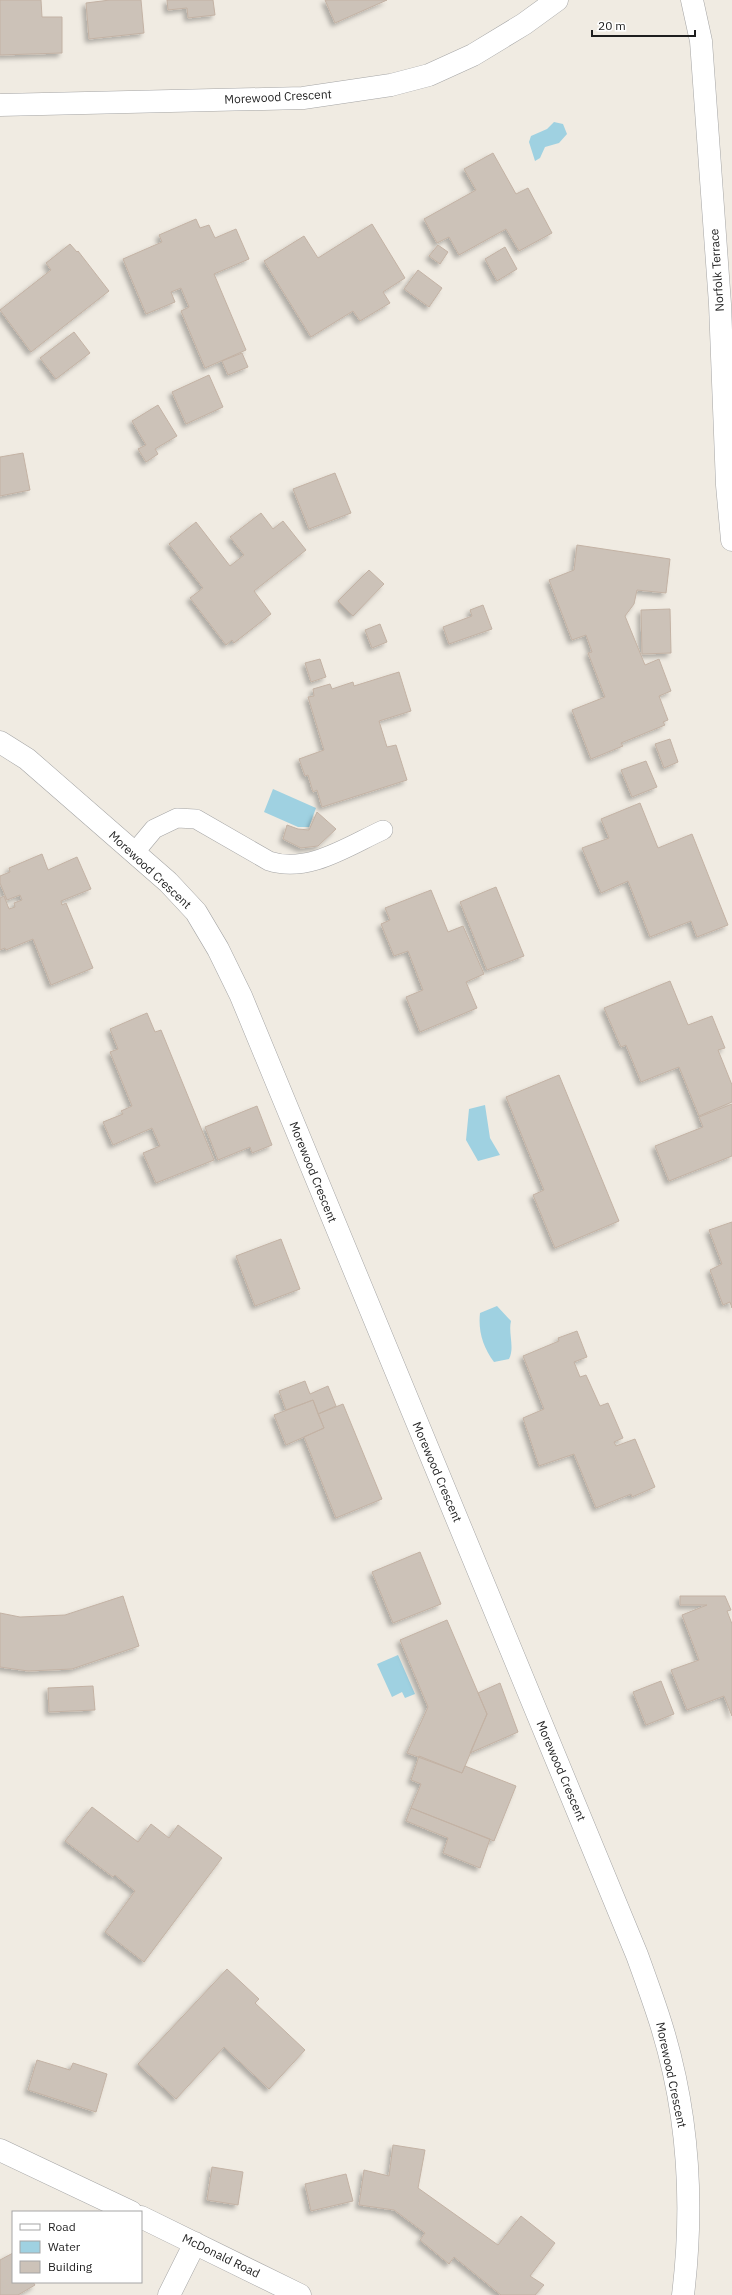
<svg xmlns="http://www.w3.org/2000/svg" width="732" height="2295" viewBox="0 0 732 2295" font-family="'IBM Plex Sans',sans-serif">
	<defs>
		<filter id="shadow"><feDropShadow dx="-3.5" dy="3.5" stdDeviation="2" flood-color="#0004"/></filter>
	</defs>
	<rect width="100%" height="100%" fill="#f0ebe2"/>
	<!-- water -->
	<path fill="#9fd1e1" d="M554,122l9,2 4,10 -8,9 -14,4 -5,11 -5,3 -6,-19 2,-6 16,-7z
		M273,789l43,19 -7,19h-11l-34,-15z
		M485,1105l5,33 10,17 -22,6 -12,-21 3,-31z
		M497,1306l14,15c-3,12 4,27 -2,38l-15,3c-11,-15 -16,-31 -14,-49z
		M398,1655l17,39 -10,4 -3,-6 -10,5 -15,-33z"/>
	<!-- building -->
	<path fill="#ccc2b8" stroke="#c3b2a4" filter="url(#shadow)" d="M0,0h41l1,17h20v36l-62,2z
		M141,0l3,33 -55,6 -3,-36 24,-3z
		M167,0h46l2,15 -27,3 -1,-10 -19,2z
		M325,0h62l-52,23z
		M493,153l23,41 12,-6 24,45 -33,18 -13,-22 -47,26 -10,-18 -12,6 -13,-24 52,-29 -12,-21z
		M196,219l4,9 9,-3 6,13 21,-9 13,30 -35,15 32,76 -41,18 -24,-57 8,-4 -8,-19 -10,4 4,10 -29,12 -23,-55 39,-17 -3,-7z
		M372,224l33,54 -22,14 7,11 -30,18 -7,-10 -42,26 -47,-76 40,-25 14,22z
		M70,244l7,8 1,-1 31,40 -78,61 -31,-42 51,-40 -5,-7z
		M438,245l10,7 -8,12 -11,-8z
		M505,247l12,22 -20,12 -12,-22z
		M418,270l24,18 -13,19 -25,-18z
		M74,332l16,21 -34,26 -16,-21z
		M242,353l6,14 -20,8 -6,-14z
		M209,375l14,32 -37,17 -14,-32z
		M158,405l19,31 -22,13 3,5 -12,8 -8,-13 8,-4 -14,-24z
		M23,453l7,37 -30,6v-39z
		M335,473l16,40 -42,16 -16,-40z
		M261,513l12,16 10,-8 23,29 -52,41 17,23 -37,29 -2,-3 -6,5 -36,-47 13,-10 -34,-44 27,-22 34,44 14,-11 -14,-18z
		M577,545l93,14 -4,34 -29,-3 -3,14 -9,12 20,49 14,-6 12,32 -12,5 9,24 -5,2 2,3 -44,18 2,3 -32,13 -19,-49 33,-13 -17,-44 4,-1 -6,-17 -14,5 -23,-60 25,-10z
		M369,570l15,14 -31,32 -15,-15z
		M483,605l9,24 -43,15 -6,-17 29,-11 -2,-6z
		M670,609l1,44 -29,1 -1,-44z
		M380,624l7,18 -15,6 -7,-18z
		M320,659l6,18 -15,5 -6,-19z
		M399,672l12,39 -32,10 8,26 9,-2 11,35 -85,27 -5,-17 -4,2 -5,-17 -3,1 -6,-17 25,-9 -16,-53 6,-1 -1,-7 17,-5 2,5 21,-7 1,4z
		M670,739l8,23 -14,6 -9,-24z
		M646,761l11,26 -25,10 -11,-27z
		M640,803l18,45 34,-14 36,91 -31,12 -6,-16 -41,16 -22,-56 -27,12 -19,-45 27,-10 -8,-19z
		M317,812l19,17 -18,17 -17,2 -18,-9 4,-14 11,4 11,1z
		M42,854l6,16 29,-13 14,32 -30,12 1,4 4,-2 27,65 -42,17 -18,-46 -27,11 -1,-2 -5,2v-52l4,-2 5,13 6,-2 -1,-4 8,-3 -2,-5 -13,5 -7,-17v-7l10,-4 -1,-4z
		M496,887l28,69 -37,14 -27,-68z
		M431,890l17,42 15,-6 21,48 -18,8 11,26 -57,24 -14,-35 17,-7 -15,-39 -14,5 -13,-32 9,-4 -5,-12z
		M670,981l18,44 24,-9 13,32 -7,2 14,35v17l-33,14 -20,-49 -38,15 -15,-37 -5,2 -17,-39z
		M147,1013l8,19 6,-2 53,130 -58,23 -13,-30 17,-7 -8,-18 -39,17 -10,-23 20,-8 -2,-3 11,-5 -22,-54 8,-3 -8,-20z
		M559,1075l60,146 -64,27 -22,-53 11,-5 -38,-93z
		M732,1104v52l-63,25 -14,-35 48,-19 -4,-10z
		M257,1106l15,39 -20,8 -2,-6 -32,13 -13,-33z
		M732,1222v86l-2,-6 -7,3 -13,-35 12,-6 -13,-34z
		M281,1239l19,50 -45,17 -19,-50z
		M577,1331l10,26 -13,5 6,15 6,-2 14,31 8,-3 15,35 -9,4 2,4 19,-7 20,48 -23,10 -1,-3 -35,14 -22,-54 -35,12 -16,-48 21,-9 -21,-53 36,-15 -1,-3z
		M305,1381l5,13 18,-8 8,20 -18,8 -5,-14 -27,10 -7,-19z
		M313,1400l11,28 -38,17 -12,-30z
		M343,1404l39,95 -46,19 -32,-81 20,-9 -6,-14z
		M420,1552l21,52 -48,19 -21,-51z
		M123,1596l16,50 -67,23 -44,2 -28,-4v-54l20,4 45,-2z
		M680,1596h45l6,14 -4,1 5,13v92l-8,-20 -37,14 -16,-40 28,-10 -17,-45 25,-10h-27z
		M447,1620l40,94 -25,59 -55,-20 21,-46 -28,-67z
		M661,1681l13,33 -28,11 -13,-33z
		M500,1683l18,49 -48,21 17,-39 -9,-21z
		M93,1686l2,24 -46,2 -1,-24z
		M419,1756l43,17 3,-7 51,20 -22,55 -83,-33 10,-24 -10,-4z
		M92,1807l46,35 13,-18 18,14 9,-13 44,33 -78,104 -39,-30 30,-41 -20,-16 -2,2 -48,-36z
		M411,1808l79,31 -10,29 -37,-15 5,-15 -42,-17z
		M227,1969l32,30 -4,4 50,47 -36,39 -45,-42 -48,52 -38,-35z
		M37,2060l33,10 3,-7 34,11 -11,38 -68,-22z
		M393,2145l32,5 -7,38 80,57 23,-29 34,27 -25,33 14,9 -9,10h-34l-47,-38 -5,7 -29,-24 5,-7 -31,-23 -35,-5 5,-35 25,6z
		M212,2167l31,5 -5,33 -31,-5z
		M346,2174l7,27 -42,10 -6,-27z
		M13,2253v29h20l2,3 -17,10h-18v-35z"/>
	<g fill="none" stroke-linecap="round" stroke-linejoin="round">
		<!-- service casing -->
		<g stroke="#a5a5a5" stroke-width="20">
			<path id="service" d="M134,853l20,-24 23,-11 19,1 73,42c39,13 79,-15 114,-31"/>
		</g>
		<!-- minor casing -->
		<g stroke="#a5a5a5" stroke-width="23">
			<path id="minor" d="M692,0l9,41 19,263 7,181 5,55
				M0,105l303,-7 88,-13 38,-10 44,-20 51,-31 33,-24
				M0,742l27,17 141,123 28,30 22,37 23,47 396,959c8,22 16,44 23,66 28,88 34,183 23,274
				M0,2150l131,62
				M141,2217l159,78
				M169,2295l26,-52"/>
		</g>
		<!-- service -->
		<use href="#service" stroke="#fff" stroke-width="19"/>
		<!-- minor -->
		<use href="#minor" stroke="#fff" stroke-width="22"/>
	</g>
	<g text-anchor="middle" stroke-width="3.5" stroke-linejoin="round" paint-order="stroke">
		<!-- street labels -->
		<g font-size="12" fill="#1e1e1e" stroke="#fff">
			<text transform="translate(278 97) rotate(-3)" y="4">Morewood Crescent</text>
			<text transform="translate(717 270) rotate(-94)" y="4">Norfolk Terrace</text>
			<text transform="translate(150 870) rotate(43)" y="4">Morewood Crescent</text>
			<text transform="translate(313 1172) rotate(68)" y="4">Morewood Crescent</text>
			<text transform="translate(437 1472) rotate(67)" y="4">Morewood Crescent</text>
			<text transform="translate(561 1771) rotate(67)" y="4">Morewood Crescent</text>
			<text transform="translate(671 2075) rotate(78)" y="4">Morewood Crescent</text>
			<text transform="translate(221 2256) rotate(26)" y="4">McDonald Road</text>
		</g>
	</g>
	<!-- legend -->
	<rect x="12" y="2211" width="130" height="72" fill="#ffffff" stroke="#a5a5a5"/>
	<rect x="20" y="2224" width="20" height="6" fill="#ffffff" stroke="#a5a5a5"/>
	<text x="48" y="2231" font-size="12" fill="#1e1e1e">Road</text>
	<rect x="20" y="2241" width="20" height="12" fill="#9fd1e1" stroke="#a5a5a5"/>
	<text x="48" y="2251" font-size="12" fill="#1e1e1e">Water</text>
	<rect x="20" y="2261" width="20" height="12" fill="#ccc2b8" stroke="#a5a5a5"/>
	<text x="48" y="2271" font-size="12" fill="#1e1e1e">Building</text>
	<!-- scale -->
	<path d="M592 30v6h103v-6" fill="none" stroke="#1e1e1e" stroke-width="2"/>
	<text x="598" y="30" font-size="12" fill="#1e1e1e" stroke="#ffffff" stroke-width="3" paint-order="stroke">20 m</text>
</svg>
